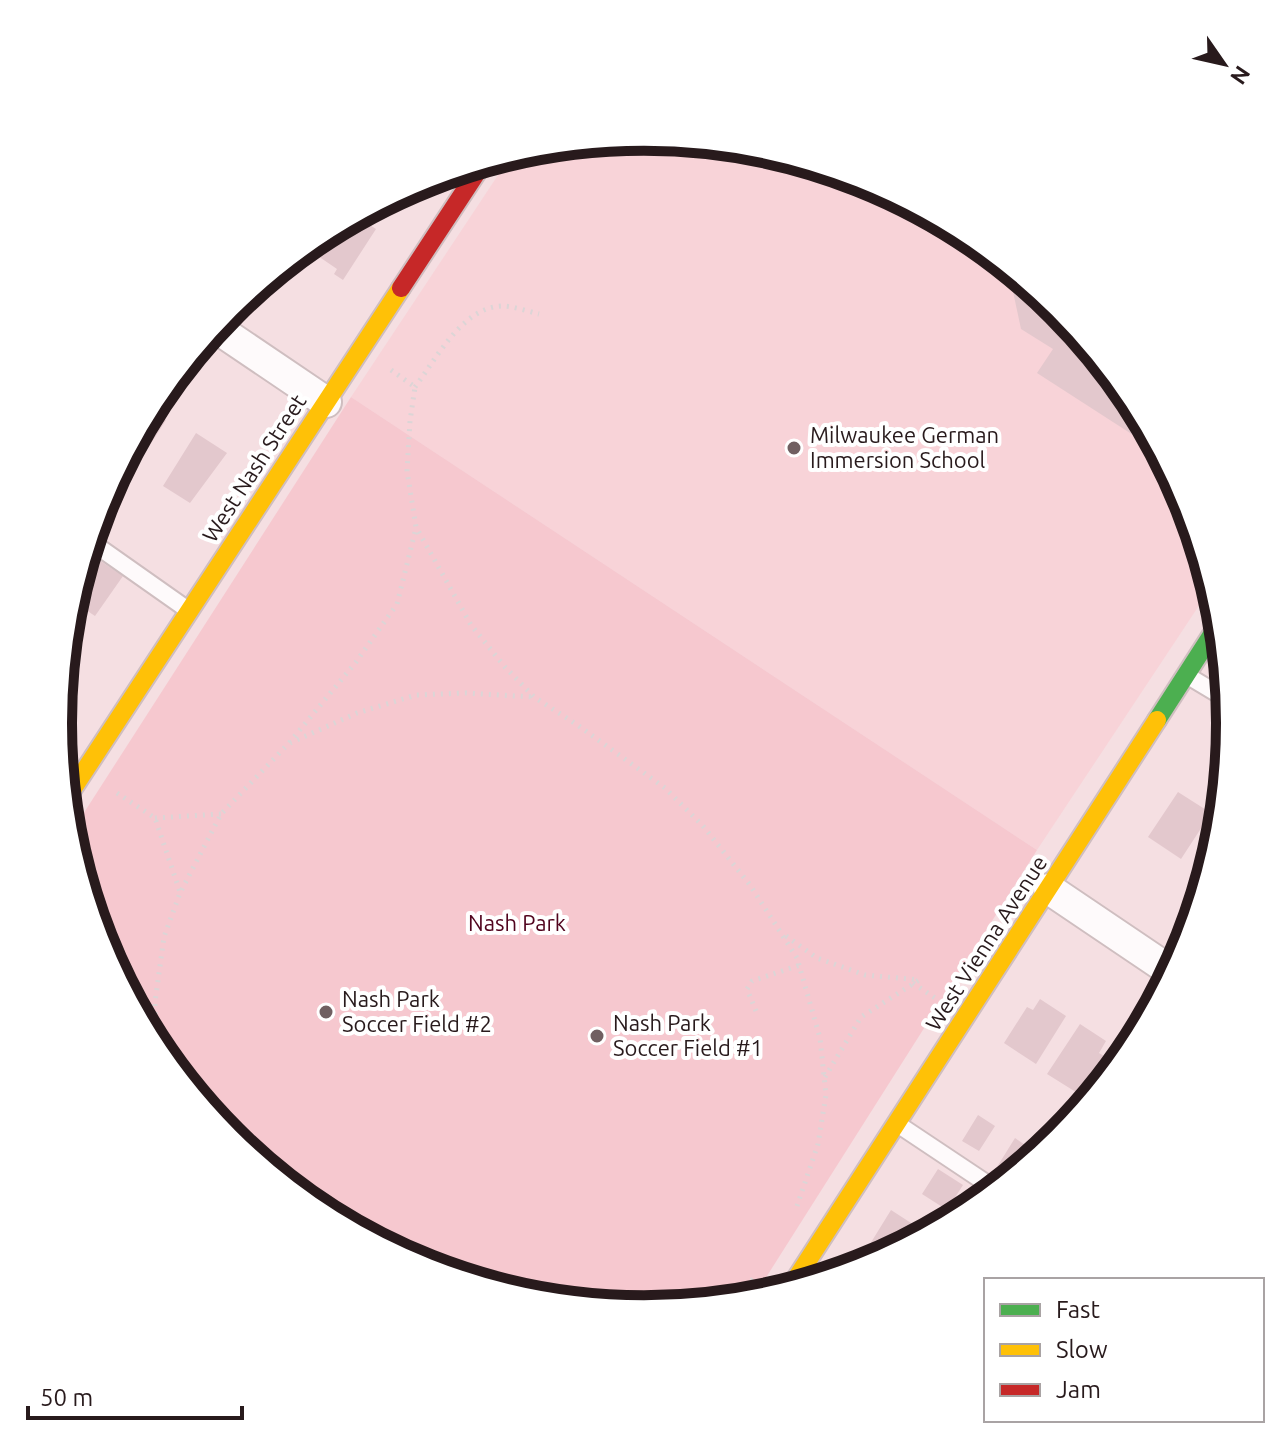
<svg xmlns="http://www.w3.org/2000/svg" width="1288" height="1446" viewBox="0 0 1288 1446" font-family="Ubuntu,sans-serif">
	<rect width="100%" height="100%" fill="#f5dfe2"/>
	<!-- built -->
	<path fill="#f8d3d8" d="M644,137l115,11 110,34 101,54 89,73 72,89 55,101 26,87 -175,264 -686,-453 161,-243 18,-6z"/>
	<!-- green -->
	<path fill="#f6c8cf" d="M351,397l686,453 -284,448 -109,11 -115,-11 -110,-34 -101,-54 -89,-73 -72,-89 -55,-101 -33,-111z"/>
	<!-- building -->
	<path fill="#e3c8cd" d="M356,216l20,13 -33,51 -9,-6 3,-5 -22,-15 16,-25z
		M1008,268l51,41 72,89 30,55 -124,-80 16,-24 -32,-20z
		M153,405l9,5 -4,5 8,5 -18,28 -14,-8z
		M196,433l31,20 -37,50 -27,-17z
		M93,556l30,20 -28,40 -18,-12 12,-17 -11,-8 2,-4z
		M1178,792l33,21 -30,46 -33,-22z
		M1219,831v7l-12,39 -12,-8z
		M1040,999l26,17 -30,48 -32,-21 23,-36 6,3z
		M1080,1024l26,17 -7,12 5,3 -25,38 -32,-20z
		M978,1115l17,11 -16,25 -17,-10z
		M1015,1138l23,16 -27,22 -14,-9z
		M938,1169l25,16 -16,25 -25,-16z
		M891,1210l34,22 -3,4 -51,27 -9,-6z"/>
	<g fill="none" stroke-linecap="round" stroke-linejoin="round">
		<!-- lane casing -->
		<g stroke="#cfbec0" stroke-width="20">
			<path id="lane" d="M90,541l98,69
				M1188,676l40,24
				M899,1125l96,64"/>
		</g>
		<!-- street casing -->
		<g stroke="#cfbec0" stroke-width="34">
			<path id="street" d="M215,327l111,75
				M1049,889l123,83"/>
		</g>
		<!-- fast casing -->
		<g stroke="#cfbec0" stroke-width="22">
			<path id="fast" d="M1157,720l63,-98"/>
		</g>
		<!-- slow casing -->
		<g stroke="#cfbec0" stroke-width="22">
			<path id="slow" d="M66,799l335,-511
				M790,1288l367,-568"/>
		</g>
		<!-- jam casing -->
		<g stroke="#cfbec0" stroke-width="22">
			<path id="jam" d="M401,288l82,-125"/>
		</g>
		<!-- path -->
		<path stroke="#dcd5d6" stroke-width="5" stroke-dasharray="2 6" stroke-linecap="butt" d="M391,370l24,17 -5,34 -3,50 9,56 55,98 34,42 29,30 42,27 89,64 38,38 47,59 47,73 23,80 6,57 -8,49 -21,62
			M415,387c21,-28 47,-79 86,-81 12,0 26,5 38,8
			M290,743l67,-30 59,-18 49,-2 69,4
			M117,793l38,25 25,74
			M155,818l66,-4
			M786,936l31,22 48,17 54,5 -58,37 -36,60
			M913,983l22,15
			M756,1011l-9,-22 5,-8 48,-16
			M142,1021l13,-19
			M155,1046v-44l9,-65 16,-44 41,-79 68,-71 67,-81 41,-58 19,-76
			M738,1300l17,-24"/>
		<!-- lane -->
		<use href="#lane" stroke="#fefafb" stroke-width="16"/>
		<!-- street -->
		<use href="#street" stroke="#fefafb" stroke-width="30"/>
		<!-- fast -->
		<use href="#fast" stroke="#4caf50" stroke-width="18"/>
		<!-- slow -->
		<use href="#slow" stroke="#ffc107" stroke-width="18"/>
		<!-- jam -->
		<use href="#jam" stroke="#c62828" stroke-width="18"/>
	</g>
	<!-- markers -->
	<g fill="#705f61" stroke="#fff" stroke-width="3">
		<circle cx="794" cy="448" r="8"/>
		<circle cx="326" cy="1012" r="8"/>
		<circle cx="597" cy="1036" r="8"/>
	</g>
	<g text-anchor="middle" stroke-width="8" stroke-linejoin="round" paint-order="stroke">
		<!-- poi labels -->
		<g font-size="22" fill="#281a1c" stroke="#fff" text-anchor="start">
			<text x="810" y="443">Milwaukee German<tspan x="810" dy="25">Immersion School</tspan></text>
			<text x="342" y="1007">Nash Park<tspan x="342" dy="25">Soccer Field #2</tspan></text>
			<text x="613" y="1031">Nash Park<tspan x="613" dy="25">Soccer Field #1</tspan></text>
		</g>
		<!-- street labels -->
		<g font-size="22" fill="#281a1c" stroke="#fff">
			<text transform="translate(254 468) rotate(-57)" y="8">West Nash Street</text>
			<text transform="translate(986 943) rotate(-57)" y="8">West Vienna Avenue</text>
		</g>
		<!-- park labels -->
		<g font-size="22" fill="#51041e" stroke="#fff">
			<text x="517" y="931">Nash Park</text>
		</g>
	</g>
	<!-- crop -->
	<path d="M0 0H1288V1446H0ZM72 723a572 572 0 1 1 1144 0a572 572 0 1 1-1144 0Z" fill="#fff" fill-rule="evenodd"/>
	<path fill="none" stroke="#281a1c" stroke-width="10" d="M72 723a572 572 0 1 1 1144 0a572 572 0 1 1-1144 0Z"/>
	<!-- legend -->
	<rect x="984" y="1278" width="280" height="144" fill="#ffffff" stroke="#a9a3a4" stroke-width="2"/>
	<rect x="1000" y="1304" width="40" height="12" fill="#4caf50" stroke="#a9a3a4" stroke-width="2"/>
	<text x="1056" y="1318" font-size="24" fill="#281a1c">Fast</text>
	<rect x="1000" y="1344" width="40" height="12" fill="#ffc107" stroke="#a9a3a4" stroke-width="2"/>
	<text x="1056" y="1358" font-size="24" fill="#281a1c">Slow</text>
	<rect x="1000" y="1384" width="40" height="12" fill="#c62828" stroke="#a9a3a4" stroke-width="2"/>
	<text x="1056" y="1398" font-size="24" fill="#281a1c">Jam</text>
	<!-- north arrow -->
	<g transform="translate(1224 64) rotate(124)" stroke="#ffffff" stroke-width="6" paint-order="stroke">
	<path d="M0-6L14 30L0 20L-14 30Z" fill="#281a1c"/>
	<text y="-12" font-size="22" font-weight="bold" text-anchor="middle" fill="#281a1c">N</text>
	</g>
	<!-- scale -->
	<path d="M28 1406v12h214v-12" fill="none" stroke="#281a1c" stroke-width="4"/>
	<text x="40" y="1406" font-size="24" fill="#281a1c" stroke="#ffffff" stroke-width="6" paint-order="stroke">50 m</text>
</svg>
